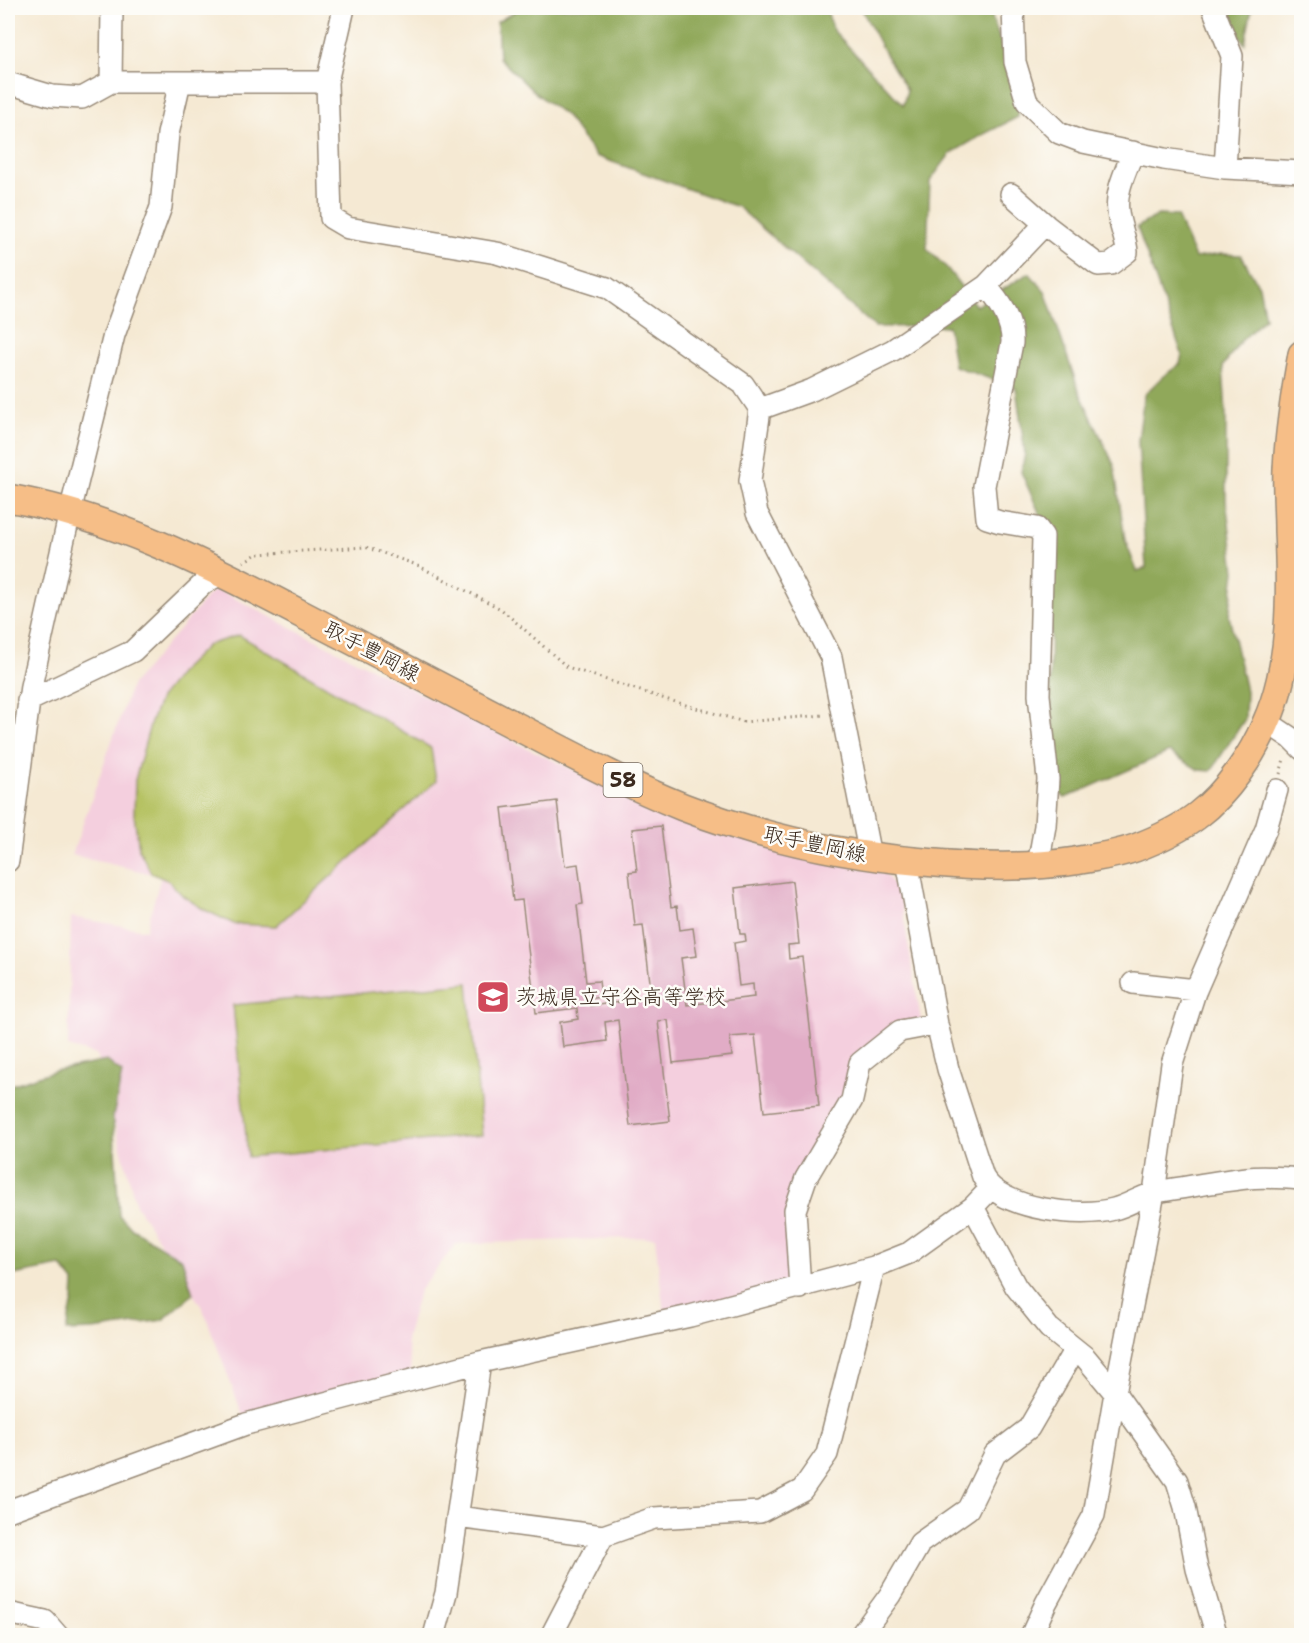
<svg xmlns="http://www.w3.org/2000/svg" width="1309" height="1643" viewBox="0 0 1309 1643" font-family="'Shantell Sans','Klee One',sans-serif">
	<rect width="100%" height="100%" fill="#fdfcf7"/>
	<filter id="ink" filterUnits="userSpaceOnUse"><feTurbulence type="fractalNoise" baseFrequency=".0167" numOctaves="2"/><feDisplacementMap in="SourceGraphic" scale="12" xChannelSelector="R" yChannelSelector="G"/><feConvolveMatrix kernelMatrix="1 2 1 2 8 2 1 2 1" color-interpolation-filters="sRGB"/></filter>
	<filter id="wash" filterUnits="userSpaceOnUse"><feTurbulence type="fractalNoise" baseFrequency=".008" numOctaves="4" result="noise"/><feDisplacementMap in="SourceGraphic" scale="24" xChannelSelector="R" yChannelSelector="G"/><feGaussianBlur stdDeviation="1.35" result="paint"/><feColorMatrix in="noise" values="0 0 0 0 0 0 0 0 0 0 0 0 0 0 0 0 0 1.4 0 .05"/><feComposite in="paint" operator="in"/></filter>
	<g filter="url(#wash)">
		<rect width="100%" height="100%" fill="#f5e9d3"/>
		<!-- built -->
		<path fill="#f4cfde" d="M214,589l6,2 307,157 106,50 138,50 114,25 15,22 21,125 -27,3 -88,155 -6,110 -135,34 -10,-85 -199,7 -37,47 -13,49 7,40 -167,44 -43,-115 -67,-104 -39,-150 -29,-8 3,-130 75,13 15,-54 -89,-21 59,-169z"/>
		<!-- green -->
		<path fill="#b6c264" stroke="#787641" stroke-width="1.5" d="M239,635l192,113 5,33 -160,145 -42,-2 -31,-15 -20,-13 -14,-15 -18,-8 -12,-24 -5,-34 1,-35 15,-55 10,-27 22,-28 26,-25z
			M468,983l14,152 -234,22 -15,-152z"/>
		<!-- forest -->
		<path fill="#90a85a" stroke="#66693c" stroke-width="1.5" d="M521,8h305l7,22 70,75 4,-15 -23,-38 -23,-44h124l4,1 31,87 -2,21 -36,18 -32,19 -20,27 -3,68 20,19 29,38 53,-33 16,18 34,100 35,74 11,75 12,31 9,-3 -8,-127 6,-46 18,-18 18,-13 2,-10 -45,-127 21,-12 19,1 18,42 26,-4 20,1 18,31 6,32 -25,24 -17,24 3,48v86l9,71 -6,45 17,75 -1,28 -34,52 -12,-1 -30,-18 -104,46 -7,-7 -8,-101 1,-151 -30,-67 4,-18 -9,-66 -62,-22 -6,-40 -73,1 -137,-120 -142,-51 -30,-40 -32,-24 -35,-34 -2,-36z
			M1216,8h36l-7,36z
			M107,1061l15,12 -9,44 6,98 13,14 50,30 11,35 -30,26 -70,10 -27,1 7,-30 1,-19 -13,-16 -53,10v-190l46,-15z"/>
		<g id="blocks">
			<!-- building -->
			<path fill="#e1acc6" d="M557,801l8,65 13,-2 5,40 -6,1 9,77 13,-1 2,16 -12,2 1,7 62,-8 -9,-73 -8,1 -6,-54 8,-1 -5,-42 29,-3 10,81 6,-1 3,24 13,-2 4,28 -16,2 6,47 67,-8 -1,-13 -14,2 -5,-43 12,-2 -1,-7h-5l-5,-46 57,-7 7,63 -11,1 1,14 13,-2 17,149 -55,6 -9,-77 -25,2 2,19 -59,7 -5,-43 -10,1 12,100 -40,5 -12,-106 -13,2 2,19 -44,6 -3,-25 18,-3 -1,-11 -41,5 -14,-113 -9,1 -11,-93z"/>
		</g>
	</g>
	<g filter="url(#ink)">
		<use href="#blocks" fill-opacity="0" stroke="#988a78" stroke-width="1.5"/>
		<g fill="none" stroke-linecap="round" stroke-linejoin="round">
			<!-- minor casing -->
			<g stroke="#988a78" stroke-width="24">
				<path id="minor" d="M344,8l-17,74 4,136 17,10 149,25 110,35 136,96 17,25 -10,72 7,32 74,144 39,199
					M1013,8l2,54 12,40 32,31 24,9 81,17 61,9 77,4
					M1213,8l19,48 -7,112
					M111,82l1,-74
					M8,83l44,13 30,2 29,-16h216
					M1011,194l36,32 51,39 13,-1 16,-12c-1,-15 -8,-27 -9,-41 -3,-20 8,-40 15,-59
					M760,409l52,-19 81,-40 93,-64
					M1296,624l1,22 5,17
					M28,701l105,-50 71,-68 19,-10
					M1267,722l24,16 11,11
					M8,861l23,-175 39,-174 44,-177 47,-128 7,-73 12,-52
					M907,861l30,163 11,45 35,108c18,33 98,41 131,32 16,-4 30,-15 47,-18 28,-4 57,-10 86,-13 18,-2 37,0 55,1
					M1038,865l7,-39 3,-47 -9,-84 4,-159 -6,-8 -37,-6 -13,-4 -3,-32 28,-143c1,-22 -12,-41 -26,-57l59,-62
					M1133,983l63,7
					M973,1207l43,80 33,41 36,29 30,36 62,88 8,26 12,62 20,67
					M800,1288l-5,-78 11,-32 46,-78 8,-37 40,-32 37,-7
					M8,1511l238,-87 234,-62 210,-46 184,-49 35,-14 64,-46 18,-19
					M457,1517l146,19 51,-18 106,-6 42,-22 25,-36 47,-187
					M8,1613l37,8 13,15
					M434,1636l12,-43 34,-231
					M551,1636l52,-100
					M860,1636l30,-41 30,-52 48,-34 27,-55 34,-26 46,-79
					M1031,1636l15,-33 48,-88 21,-122 39,-200 18,-129 23,-72 71,-163 11,-39"/>
			</g>
			<!-- major casing -->
			<g stroke="#988a78" stroke-width="30">
				<path id="major" d="M8,498c104,18 202,68 295,117 71,37 142,74 213,111 54,28 110,58 167,81 78,30 159,48 241,55 50,5 101,7 151,-1 20,-4 41,-6 60,-13 21,-8 45,-19 63,-33 29,-22 54,-59 68,-92 26,-57 25,-130 22,-192 0,-21 -2,-42 -1,-62 2,-39 8,-77 15,-115"/>
			</g>
			<!-- path -->
			<path stroke="#988a78" stroke-width="3" stroke-dasharray="1.5 4.5" stroke-linecap="butt" d="M243,562l14,-8 108,-7 52,18 84,44 66,58 95,31 82,24 80,-7
				M1280,774l4,-15"/>
			<!-- minor -->
			<use href="#minor" stroke="#fff" stroke-width="21"/>
			<!-- major -->
			<use href="#major" stroke="#f6be87" stroke-width="27"/>
		</g>
	</g>
	<!-- icons -->
	<defs>
		<g id="school-square" transform="scale(1.725)"><rect x="-9" y="-9" width="18" height="18" rx="4" fill="#d1495b" stroke="#fdfcf7"/><path d="M0-5L7-2L0 1L-7-2ZM-4 1L0 2.5L4 1V4Q0 6-4 4Z" fill="#fff"/></g>
	</defs>
	<g fill-rule="evenodd">
		<use href="#school-square" x="493" y="997"/>
	</g>
	<g text-anchor="middle" stroke-width="5" stroke-linejoin="round" paint-order="stroke">
		<!-- shield labels -->
		<rect fill="#fdfcf7" stroke="#75695f" stroke-width="1.5" x="603.5" y="763" width="39" height="34" rx="4.5"/>
		<g font-size="20" font-weight="bold" fill="#3b2a1e">
			<text x="623" y="787">58</text>
		</g>
		<!-- street labels -->
		<g font-size="21" fill="#3b2a1e" stroke="#fdfcf7">
			<text transform="translate(372 651) rotate(28)" y="7">取手豊岡線</text>
			<text transform="translate(815 844) rotate(12)" y="7">取手豊岡線</text>
		</g>
		<!-- poi labels -->
		<g font-size="21" fill="#3b2a1e" stroke="#fdfcf7" text-anchor="start">
			<text x="516" y="1004">茨城県立守谷高等学校</text>
		</g>
	</g>
	<!-- margin -->
	<rect width="1309" height="1643" fill="none" stroke="#fdfcf7" stroke-width="30"/>
</svg>
